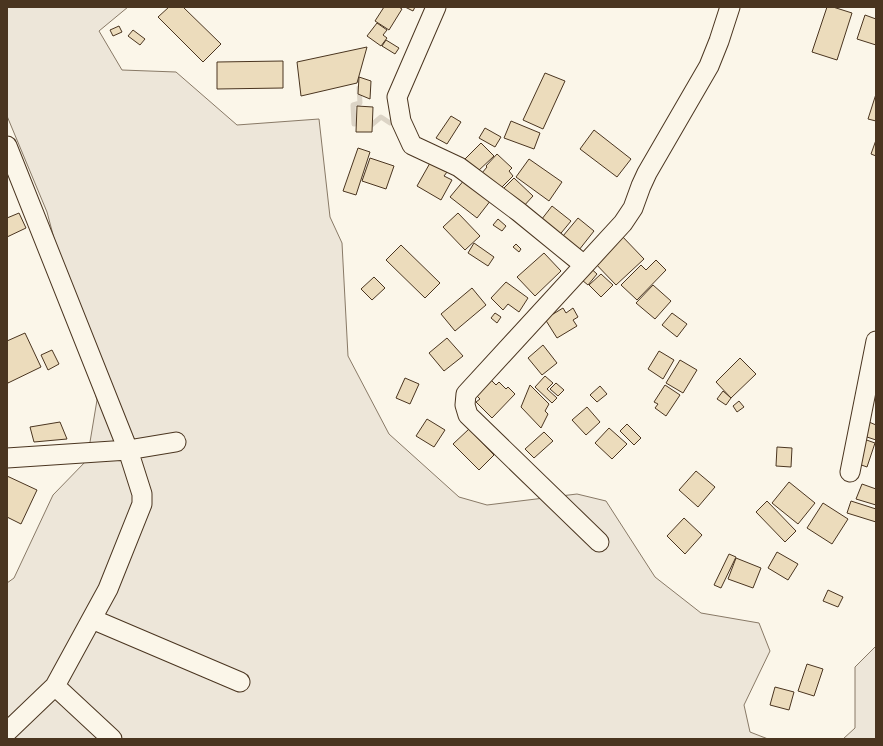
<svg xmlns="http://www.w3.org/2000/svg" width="883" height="746" viewBox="0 0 883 746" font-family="Signika,sans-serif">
	<rect width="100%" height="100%" fill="#fbf6e9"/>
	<!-- green -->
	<path fill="#ede6d9" stroke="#887966" d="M7,7h121l-29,24 23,39 54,2 61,53 82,-6 11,98 12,26 6,113 41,78 70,63 28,8 90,-11 29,7 49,76 46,36 58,10 11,28 -26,54 6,27 18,7h-761v-156l7,-5 39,-83 34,-35 10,-60 -50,-188 -40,-96z
		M876,646v93h-33l12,-11v-61z"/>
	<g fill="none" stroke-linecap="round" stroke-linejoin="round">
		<!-- stream -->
		<path stroke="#dcd4c6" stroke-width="5" d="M359,88l1,15 -7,2 1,19 10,-1 5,4 12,-10 9,6 6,-6"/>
	</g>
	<!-- building -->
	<path fill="#ecdcbc" stroke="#4a3520" d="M169,7h14l38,37 -18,18 -45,-45z
		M384,7h15l3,2 -13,21 -14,-9z
		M405,7h10l-2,4z
		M827,7h6l19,6 -15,47 -25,-8z
		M865,15l11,4v26l-19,-6z
		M377,23l10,7 -4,5 4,3 -6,8 -14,-10z
		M119,26l3,6 -9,4 -3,-6z
		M133,30l12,9 -5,6 -12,-9z
		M386,40l13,8 -4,6 -13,-8z
		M367,47l-10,36 -56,13 -4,-34z
		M283,61v27l-66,1v-27z
		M545,73l20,8 -22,48 -20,-9z
		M359,77l12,4 -1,18 -12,-5z
		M876,94v27l-8,-2z
		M357,106l16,1 -1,25h-16z
		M451,116l10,6 -14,22 -11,-6z
		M511,121l29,12 -6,16 -30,-11z
		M485,128l16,9 -6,10 -16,-9z
		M594,130l37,29 -14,18 -37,-28z
		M876,140v16l-5,-2z
		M481,143l13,13 -17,16 -13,-12z
		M358,148l12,4 -14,43 -13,-4z
		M497,154l15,14 -3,3 4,5 -14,14 -17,-17 5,-6 -1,-1z
		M370,158l24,8 -8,23 -24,-8z
		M529,159l33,23 -13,19 -33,-24z
		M430,163l17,9 -3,4 8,4 -11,20 -24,-14z
		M514,178l19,18 -11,12 -20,-18z
		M465,179l26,21 -14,18 -27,-21z
		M552,206l19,15 -14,17 -19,-14z
		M19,213l7,15 -19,9v-19z
		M458,213l22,23 -15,14 -22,-23z
		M578,218l16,13 -19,24 -17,-13z
		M498,219l8,7 -4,5 -9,-6z
		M620,234l24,25 -28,26 -24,-25z
		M474,243l20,14 -6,9 -20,-13z
		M516,244l5,5 -2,3 -6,-5z
		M401,245l39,38 -15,15 -39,-38z
		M544,253l17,18 -26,25 -18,-19z
		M656,260l10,10 -29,30 -16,-15 20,-20 5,5z
		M587,265l10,9 -9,11 -11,-9z
		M601,274l12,11 -12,12 -12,-12z
		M374,277l11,11 -13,12 -11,-11z
		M506,282l22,16 -9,14 -11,-8 -5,6 -12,-12z
		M653,285l18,16 -16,18 -19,-16z
		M472,288l14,17 -31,26 -14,-17z
		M563,308l3,5 7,-5 5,9 -5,3 4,6 -20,12 -12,-19z
		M495,313l6,4 -4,6 -6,-5z
		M672,313l15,11 -10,13 -15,-12z
		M25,333l16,34 -33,16 -1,-2v-40z
		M447,338l16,18 -19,15 -15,-18z
		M543,345l14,18 -15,12 -14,-17z
		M52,350l7,14 -11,6 -7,-15z
		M659,351l15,9 -11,19 -15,-10z
		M740,358l16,16 -25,24 -15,-16z
		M680,360l17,10 -14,23 -17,-10z
		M545,376l8,7 -6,6 10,9 -5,5 -17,-16z
		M405,378l14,6 -9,20 -14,-6z
		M490,379l6,6 3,-3 7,7 2,-2 7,7 -23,24 -16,-16 4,-3 -5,-5z
		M556,383l8,7 -6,6 -8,-7z
		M530,385l19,19 -4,7 3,3 -7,14 -20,-21z
		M665,385l15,10 -14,21 -11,-8 3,-4 -4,-2z
		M600,386l7,8 -10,8 -7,-7z
		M723,391l8,7 -5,7 -9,-6z
		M739,401l5,6 -7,5 -4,-6z
		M587,407l13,15 -14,13 -14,-15z
		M427,419l18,11 -11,17 -18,-11z
		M60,422l7,17 -33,3 -4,-15z
		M869,422l7,3v15l-12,-4z
		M627,424l14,14 -7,7 -14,-14z
		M609,428l18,16 -15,15 -17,-16z
		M469,429l25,26 -15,15 -26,-26z
		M544,432l9,9 -19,17 -9,-9z
		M861,438l14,5 -8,24 -14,-5z
		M777,447l15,1 -1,19 -15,-1z
		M696,471l19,16 -17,20 -19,-17z
		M7,476l30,14 -16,34 -14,-7z
		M789,482l26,21 -17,21 -26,-21z
		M862,484l14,5v16l-20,-6z
		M767,501l29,30 -11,11 -29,-30z
		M851,501l25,8v13l-29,-9z
		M823,503l25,16 -16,25 -25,-16z
		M684,518l18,17 -17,19 -18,-18z
		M777,552l21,12 -10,16 -20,-12z
		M729,554l7,3 -15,31 -7,-3z
		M736,558l25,10 -8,20 -25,-9z
		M828,590l15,7 -5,10 -15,-6z
		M807,664l16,5 -9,27 -16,-5z
		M775,687l19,5 -5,18 -19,-5z"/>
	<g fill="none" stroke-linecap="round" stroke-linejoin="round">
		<!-- minor casing -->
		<g stroke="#4a3520" stroke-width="21">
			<path id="minor" d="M436,7l-39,90 4,24 11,24 47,22 60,45 65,53
				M7,146l121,304 14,44v10l-34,85 -53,97 -48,46
				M7,458l121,-8 48,-8
				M850,472l26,-131
				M599,542l-131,-127 -3,-10 1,-11 157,-171 10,-15 8,-22 6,-13 62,-107 10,-25 11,-34
				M92,619l148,63
				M55,686l57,53"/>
		</g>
		<!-- minor -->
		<use href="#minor" stroke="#fbf6e9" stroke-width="19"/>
	</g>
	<!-- border -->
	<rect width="883" height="746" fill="none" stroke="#4a3520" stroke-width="16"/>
</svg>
